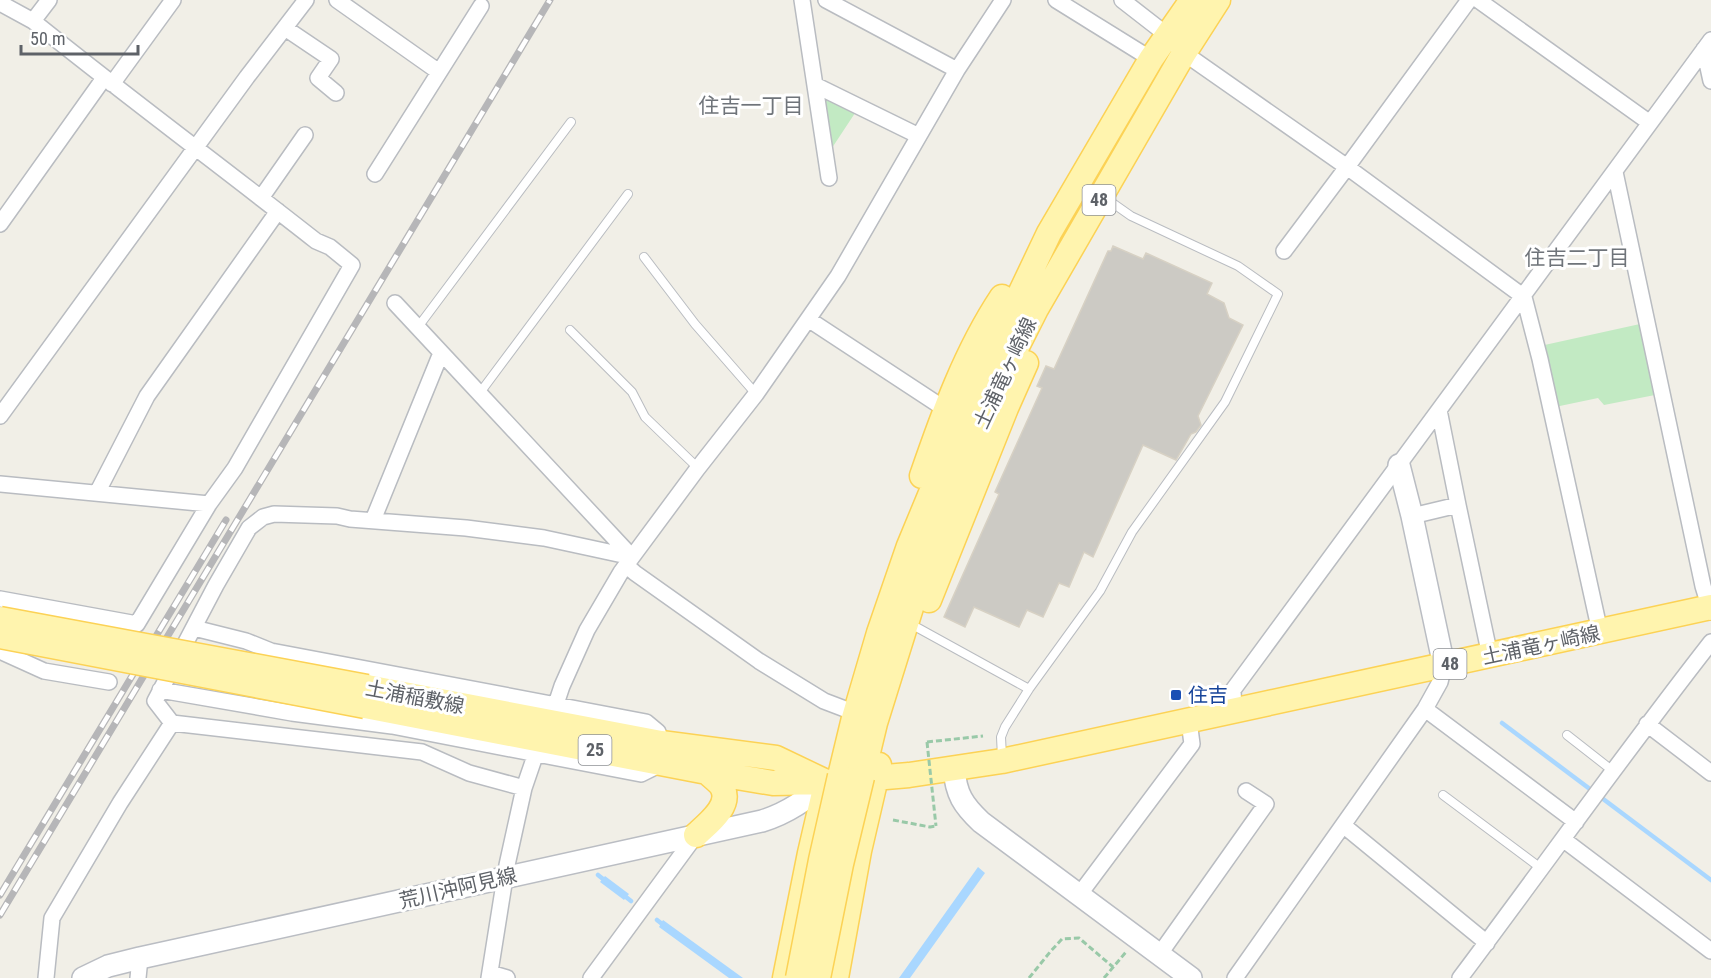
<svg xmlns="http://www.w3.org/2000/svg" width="1711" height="978" viewBox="0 0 1711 978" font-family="'Roboto Condensed','Noto Sans JP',sans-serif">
	<rect width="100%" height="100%" fill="#f1efe7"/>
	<!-- green -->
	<path fill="#c2eac3" d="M815,85l44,22 -33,50z
		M1640,324l15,71 -51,10 -6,-7 -43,9 -15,-61z"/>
	<!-- water -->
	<path fill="#a9d7ff" d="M978,867l7,6 -75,105h-11z
		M605,876l24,18 -5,6 -24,-18z
		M663,920l80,58h-14l-70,-51z"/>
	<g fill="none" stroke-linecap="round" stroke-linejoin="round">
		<!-- stream -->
		<path stroke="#a9d7ff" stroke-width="4.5" d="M1502,723l209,157
			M598,875l10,8
			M621,893l10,8
			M657,920l9,7"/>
	</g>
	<!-- building -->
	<path fill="#cccac4" stroke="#d7d1c4" stroke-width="1.5" d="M1113,246l30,13 3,-6 66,30 -5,11 17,9 5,15 14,7 -45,91 3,9 -5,7 -5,2 -15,26 -33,-15 -50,112 -9,-5 -15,35 -10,-4 -16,34 -16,-7 -8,17 -45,-20 -9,20 -21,-10 55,-123 -4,-2 47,-104 -5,-2 9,-20 8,3 54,-118h3z"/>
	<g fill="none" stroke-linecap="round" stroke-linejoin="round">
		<!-- lane casing -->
		<g stroke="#b9bcc1" stroke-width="10">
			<path id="lane" d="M644,257l51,67 61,70
				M418,327l153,-205
				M570,330l62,62 13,25 53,51
				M479,394l149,-200
				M918,628l111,61
				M1567,735l46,36
				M1002,757l-1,-20 4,-10 24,-38 71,-98 32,-59 93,-130 53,-108 -40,-28 -107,-50 -27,-19
				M1443,795l99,74"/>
		</g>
		<!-- street casing -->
		<g stroke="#b9bcc1" stroke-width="18">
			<path id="street" d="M337,0l102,72
				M802,0l27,178
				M826,0l131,70
				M1056,0l95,59
				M1122,0l45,35 17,18 163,114 177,130 16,62 60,273
				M1478,0l172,123
				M0,3l33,18 16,-21
				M285,28l46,31 -13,19 18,15
				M1704,49l7,32
				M112,84l61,-84
				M815,85l104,51
				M1615,172l88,414 8,26
				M375,174l106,-168
				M261,198l44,-63
				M0,224l104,-146
				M1284,251l63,-84 122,-167
				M395,303l237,254
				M808,319l137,90
				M1439,410l19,95 32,151
				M0,416l247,-339 59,-77
				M0,484l209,20
				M97,493l50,-97 131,-185
				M1412,516l46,-11
				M373,520l68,-167
				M626,565l9,8 124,88 65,40 21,8
				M0,599l137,25 72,-120 26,-36 117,-203 -22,-18 -14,-6c-94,-74 -190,-145 -283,-220
				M194,628l52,13 25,10 375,71 12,10 3,11
				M0,651l44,20 65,11
				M160,690l132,23 100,13 249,48 22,-11
				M556,704l6,-18 25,-56 34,-58 77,-104 58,-74 82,-118 119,-206 46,-70
				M1425,709l151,113
				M1234,712l-1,-22 478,-650
				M1647,724l64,49
				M524,788l12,-35
				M1343,825l144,118
				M1564,840l147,111
				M1079,895l113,-151 -3,-23
				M1159,955l107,-151 -20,-13
				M490,973l17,5
				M46,978l6,-60 68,-115 52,-80
				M138,978l2,-20
				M489,978l18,-113 17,-77 -55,-15 -47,-21 -250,-29 -17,-22 61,-116 33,-57 14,-11 11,-3 63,2 13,3 116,9 78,10 88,19
				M591,978l105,-143
				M1235,978l190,-269 15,-27 4,-16
				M1460,978c84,-112 165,-226 251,-336"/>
		</g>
		<!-- secondary casing -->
		<g stroke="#babdc3" stroke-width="24">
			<path id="secondary" d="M1399,465l13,51 32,150
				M954,769c2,25 9,36 27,53l210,156
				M83,978l25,-12 32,-8 622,-137c26,-8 45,-22 65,-39"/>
		</g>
		<!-- primary casing -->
		<g stroke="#fcd255" stroke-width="27">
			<path id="primary" d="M922,476c21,-61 44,-125 80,-179
				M929,600l77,-192 20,-45
				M367,687l294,56 115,15 46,22
				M365,706l342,66 66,11 54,-1 82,-7 93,-14 709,-154
				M840,776l14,-58 25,-85 30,-87 61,-147 79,-166 102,-174 41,-59
				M862,777l13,-54 54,-173 59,-146 48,-95 148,-256 34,-53
				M696,835c11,-11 35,-28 27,-46 -2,-6 -11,-12 -16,-17
				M785,978l25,-125 14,-60
				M836,978l23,-127 20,-86"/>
		</g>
		<!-- path -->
		<path stroke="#99c9a8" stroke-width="3" stroke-dasharray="6 3" stroke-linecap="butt" d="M927,742l56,-6
			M893,820l37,7 6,-1
			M1029,978l21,-26 12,-13 17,-1 34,29
			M1104,978l22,-26"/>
		<!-- lane -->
		<use href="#lane" stroke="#fff" stroke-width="8"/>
		<!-- street -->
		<use href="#street" stroke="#fff" stroke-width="15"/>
		<!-- secondary -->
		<use href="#secondary" stroke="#fff" stroke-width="21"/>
		<!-- primary -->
		<use href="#primary" stroke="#fff4ae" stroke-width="24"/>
		<!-- rail casing -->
		<g stroke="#b6b6b8" stroke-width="7">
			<path id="rail" d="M0,895l226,-375
				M0,915l550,-915"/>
		</g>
		<!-- rail -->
		<use href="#rail" stroke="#fff" stroke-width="4.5" stroke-dasharray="14" stroke-linecap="butt"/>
		<!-- primary-bridge casing -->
		<g stroke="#fcd255" stroke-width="27" stroke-linecap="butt">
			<path id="primary-bridge" d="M0,619l367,68
				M0,636l365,70
				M798,978l23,-118 19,-84
				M818,978l23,-114 21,-87"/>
		</g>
		<!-- path-bridge -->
		<path stroke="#99c9a8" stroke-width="3" stroke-dasharray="6 3" stroke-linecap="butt" d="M927,742l9,84"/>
		<!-- primary-bridge -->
		<use href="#primary-bridge" stroke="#fff4ae" stroke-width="24"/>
	</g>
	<!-- markers -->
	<rect fill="#1a4fb4" stroke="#fff" stroke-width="2" x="1170" y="689" width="12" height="12" rx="3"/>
	<g text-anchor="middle" stroke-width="6" stroke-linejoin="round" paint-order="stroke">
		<!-- shield labels -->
		<g fill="#fff" stroke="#8e9195" stroke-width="1.5">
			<rect x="1082.5" y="185" width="33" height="30" rx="4.5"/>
			<rect x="1433.5" y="649" width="33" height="30" rx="4.5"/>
			<rect x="578.5" y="735" width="33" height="30" rx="4.5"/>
		</g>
		<g font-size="18" font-weight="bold" fill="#5e6268">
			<text x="1099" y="206">48</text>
			<text x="1450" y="670">48</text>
			<text x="595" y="756">25</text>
		</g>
		<!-- street labels -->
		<g font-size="20" fill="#5e6268" stroke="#fff">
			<text transform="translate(1005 373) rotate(-65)" y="7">土浦竜ヶ崎線</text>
			<text transform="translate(1541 645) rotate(-12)" y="7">土浦竜ヶ崎線</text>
			<text transform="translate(415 697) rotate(11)" y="7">土浦稲敷線</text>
			<text transform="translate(458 888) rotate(-13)" y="7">荒川沖阿見線</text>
		</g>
		<!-- transit labels -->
		<g font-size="20" fill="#164399" stroke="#fff" text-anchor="start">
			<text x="1188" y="702">住吉</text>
		</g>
		<!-- neighbourhood labels -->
		<g font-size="21" fill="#6f747a" stroke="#fff">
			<text x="751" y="113">住吉一丁目</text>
			<text x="1577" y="265">住吉二丁目</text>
		</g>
	</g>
	<!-- scale -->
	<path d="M21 45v9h117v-9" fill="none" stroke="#5e6268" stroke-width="3"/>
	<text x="30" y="45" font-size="18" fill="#5e6268" stroke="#ffffff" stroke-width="4.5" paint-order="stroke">50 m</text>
</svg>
